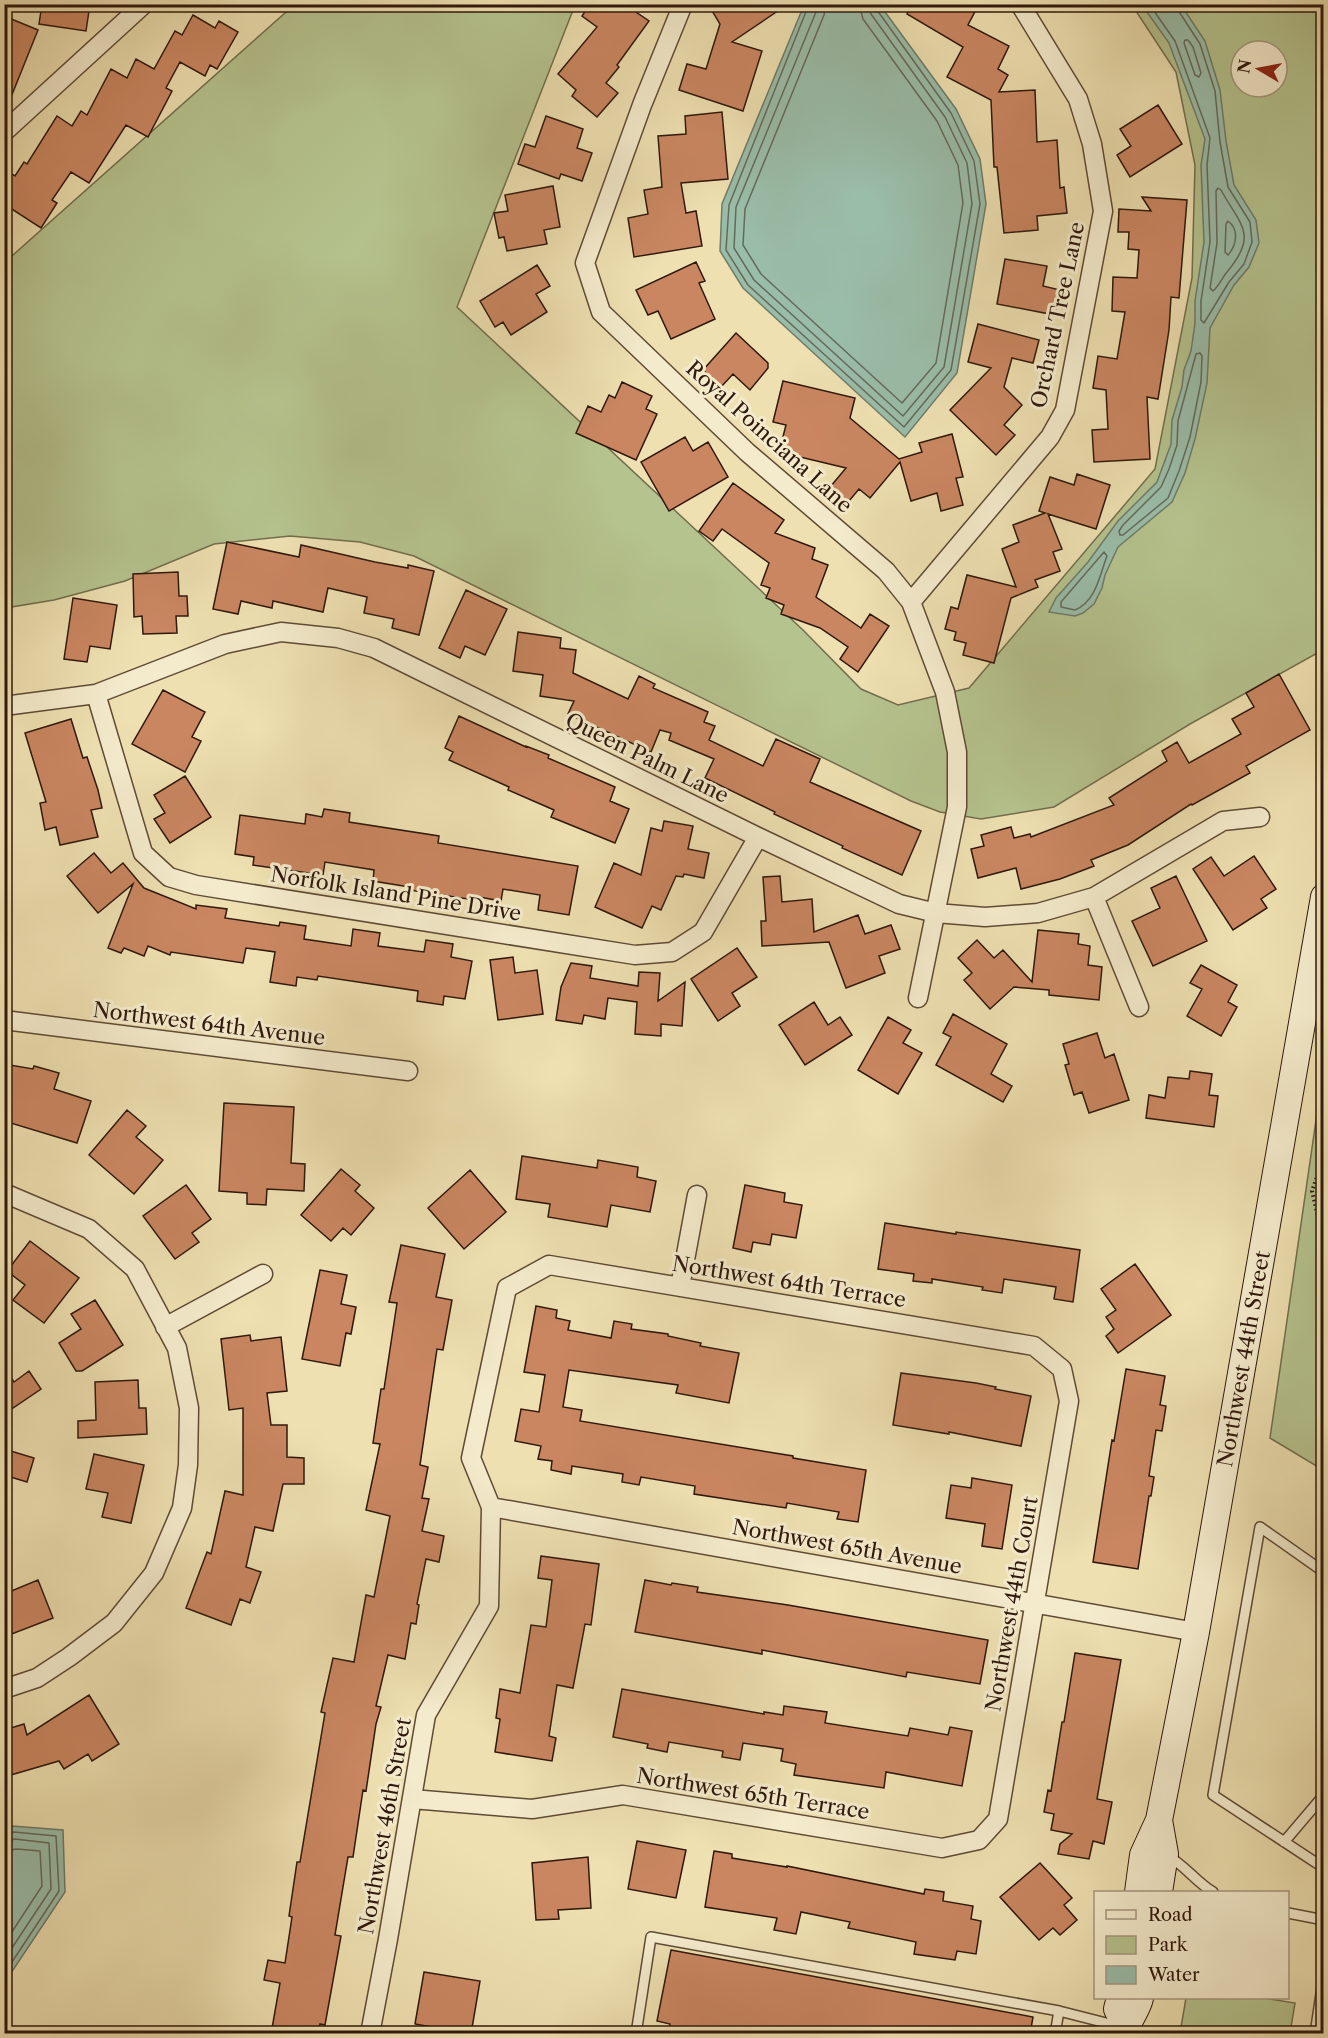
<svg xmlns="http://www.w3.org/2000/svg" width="1328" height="2038" viewBox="0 0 1328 2038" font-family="'Libre Caslon Text',serif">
	<rect width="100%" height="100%" fill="#eee0b1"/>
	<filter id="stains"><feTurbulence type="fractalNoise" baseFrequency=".00333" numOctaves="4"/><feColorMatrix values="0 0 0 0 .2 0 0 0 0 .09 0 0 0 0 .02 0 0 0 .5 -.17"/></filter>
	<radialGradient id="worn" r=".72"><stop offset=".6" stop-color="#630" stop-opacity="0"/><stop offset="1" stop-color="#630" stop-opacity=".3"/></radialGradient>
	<!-- green -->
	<path fill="#b5c38e" stroke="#726e4d" stroke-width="1.5" fill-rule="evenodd" d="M294,5h281l-118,302 346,323 58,59 37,16 71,-17 186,-219 37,-191 3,-113 -19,-93 -44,-67h191l1,632 -3,14 -131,73 -136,83 -73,12 -41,-7 -29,-11 -497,-245 -54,-14 -70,-6 -76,8 -89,37 -71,19 -49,8 -1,-345zM1241,51h36v36h-36z
		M1323,1072v398l-53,-32z
		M1186,1998h78l31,5 -5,30h-110z"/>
	<!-- water -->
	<path fill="#9abda9" stroke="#6f7b6a" stroke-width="1.5" d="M804,5h76l76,104 24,50 6,45 -29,169 -52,64 -162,-149 -23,-37 2,-47z
		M1142,5h39l24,36 15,49 6,51 8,44 22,35 3,23 -10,24 -15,18 -24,43 -3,55 -12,56 -10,34 -13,29 -54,45 -13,28 -3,13 -8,16 -11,9 -8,3 -26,-4 7,-14 32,-36 30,-41 39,-39 14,-38 1,-24 10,-33 2,-17 7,-19 4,-28v-22l9,-59 -3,-77 4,-26 -36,-96z
		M12,1826l51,4 2,62 -60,90 -1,-152z"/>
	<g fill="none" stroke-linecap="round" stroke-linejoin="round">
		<!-- shore -->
		<path stroke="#646a5a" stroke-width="1.5" d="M809,4l-80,201 -3,45 22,35 156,142 47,-57 29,-166 -6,-43 -23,-48 -74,-103 -1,-6
			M817,4l-1,8 -80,195 -2,41 20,32 149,136 41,-49 28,-163 -5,-41 -22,-46 -74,-103 -3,-10
			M826,4l-2,11 -79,194 -2,36 18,29 141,129 34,-40 27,-160 -5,-38 -21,-44 -74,-102 -4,-15
			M1149,4l26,37 35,97 -3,27 3,77 -9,59v19l3,3 25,-41 15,-18 8,-22 -2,-20 -22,-35 -8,-45 -5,-51 -15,-47 -22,-34 -1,-6
			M1185,40h3l5,7 8,26 -2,4 -4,-2 -11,-32z
			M1218,188l3,2c19,35 38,44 6,82 -5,6 -8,14 -14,19l-3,-3 7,-45 -1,-52z
			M1228,221c11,8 9,24 0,34l-3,-3 1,-28z
			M1200,353l2,3 -1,26 -11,55 -11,34 -11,27 -45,37h-3l-1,-4 4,-6 38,-38 8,-18 8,-24 1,-24 18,-67z
			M1104,552l3,4c-7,18 -11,46 -32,54l-14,-3v-5z
			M4,1834l10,-2 42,4 3,55 -55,83
			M4,1842l11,-3 34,4 2,46 -47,71
			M4,1851l13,-2 23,2 2,35 -38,58"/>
	</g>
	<!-- building -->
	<path fill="#c98661" stroke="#2f180c" stroke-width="1.5" d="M42,4h48l-4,27 -47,-7z
		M590,4h51l-5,8 13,9 -32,44 2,2 -13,16 12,10 -21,24 -25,-21 4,-6 -18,-16 39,-47 -15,-11z
		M708,4h80l-56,38 30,9 -19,60 -64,-21 8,-26 19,5 14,-45z
		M912,4h67l-11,21 41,21 -11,23 10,6 -9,17 36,-2 2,52 20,-2 3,48 4,-1 3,26 -30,3 1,14 -34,3 -7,-66h-3l-3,-67 -44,-23 16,-30 -56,-33z
		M193,15l22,13 4,-7 19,11 -21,37 -7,-4 -5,11 -25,-14 -14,26 6,3 -24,46 -22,-12 -37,58 -18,-11 -19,28 5,3 -16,25 -37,-24v-35l11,7 9,-14 3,2 30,-48 15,10 9,-15 6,4 24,-46 16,9 9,-19 18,10 21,-38 7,4z
		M4,16l34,14 -33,82h-1z
		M1158,105l24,39 -52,33 -13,-22 14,-9 -11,-17z
		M722,112l6,67 -47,4 5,30 10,-2 6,35 -68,11 -6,-39 20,-4 -4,-24 18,-3 -4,-51 28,-2 -1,-18z
		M546,116l37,13 -6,19 15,5 -10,28 -21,-7 -2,5 -41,-15 7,-20 10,3z
		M553,186l7,41 -16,3 3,14 -40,7 -3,-14 -5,1 -5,-25 14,-2 -3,-16z
		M1142,197l45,3 -8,98 -8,-1 -2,33 -11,69 -11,-2 3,62 -56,3 -2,-32 16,-1 -2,-39 -13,-2 5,-32 19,3 8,-47 -13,-1 1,-34 24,1 2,-28 -11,-1 1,-17h-11l1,-23 32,2z
		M1005,259l42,7 -4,20 17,4 -5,25 -58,-11z
		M696,262l9,19 -6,2 16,36 -44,20 -13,-28 -10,4 -12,-25z
		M537,265l13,21 -14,8 11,18 -36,23 -8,-13 -8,5 -15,-26z
		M978,324l61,16 -6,23 -21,-5 -8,29 18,18 -18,20 11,10 -19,20 -46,-45 41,-42 -23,-6z
		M736,333l32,30v5l-18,22 -17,-16 -12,13 -18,-17z
		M783,381l72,17 -5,20 49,41 23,-7 -3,-9 33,-9 11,43 -7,1 7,27 -22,6 -4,-18 -26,8 -11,-39 -30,36 -11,-9 -15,18 -18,-15 20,-24 -67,-16 7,-27 -13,-3z
		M622,382l30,14 -6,13 11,5 -21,46 -60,-27 12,-27 13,6 8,-17 6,3z
		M685,437l8,14 15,-9 20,35 -59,34 -28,-49z
		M1077,474l33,11 -14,44 -48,-15 14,35 -9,3 7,19 -25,9 3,7 -27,11 -17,65 -31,-8 3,-12 -12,-3 2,-8 -11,-3 6,-22 7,2 9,-34 49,12 -14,-38 17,-7 -6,-17 32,-12 -6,-2 11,-34 24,8z
		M733,483l51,37 -9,13 40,15 -3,11 16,6 -12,32 45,31 9,-14 19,12 -31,46 -18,-13 8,-12 -28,-19 -39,-14 3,-9 -18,-7 4,-10 -9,-3 8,-22 -47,-34 -9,12 -14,-10z
		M227,542l72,15 2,-12 74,17 33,6v-3l26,6 -15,64 -27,-7 2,-9 -30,-6 3,-16 -39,-9 -5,24 -50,-11 -1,7 -31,-7 -3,13 -25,-5z
		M178,572l1,24h8l1,20h-12l1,17 -34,1 -1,-18 -8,1 -1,-43z
		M466,590l41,19 -22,46 -20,-9 -5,12 -21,-10z
		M73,598l44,7 -7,44 -20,-3 -3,16 -23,-3z
		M518,632l43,6 -1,10 16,2 -3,23 55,26 11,-23 16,8 -2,4 55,24 -4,10 11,4 -6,14 54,26 13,-27 44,20 -10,23 111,49 -19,44 -60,-27 1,-2 -69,-32 1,-2 -70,-34 9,-19 -45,-19 2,-7 -11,-3 -9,22 -83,-38 6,-13 -34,-5 3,-21 -30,-4z
		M1279,674l31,56 -64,36 4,7 -58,32 -1,-1 -63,41 -37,15 3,6 -34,13 -39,10 -5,-21 -38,10 -7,-29 13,-3 -3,-11 30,-8 3,11 16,-4 1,3 83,-32 -5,-7 58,-37 -5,-10 15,-9 12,21 52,-29 -9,-15 22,-12 -8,-14z
		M163,690l42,22 -13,25 9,4 -16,31 -53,-28z
		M459,716l67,31v-1l23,9 -1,3 67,29 -5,14 19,8 -14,34 -64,-26 3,-7 -46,-20 1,-3 -60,-27 4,-8 -8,-4z
		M71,719l12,39 4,-1 11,33 4,18 -11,2 7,27 -38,8 -4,-18 -11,3 -5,-27 6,-1 -21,-69z
		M185,776l26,41 -41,26 -16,-24 11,-6 -11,-18z
		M324,809l26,4 -1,9 90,14 -1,7 140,23 -9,49 -31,-5 2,-15 -37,-6 -2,12 -32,-6 -1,4 -59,-9 1,-3 -37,-6 1,-11 -49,-8 -2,13 -70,-10 1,-8 -19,-3 5,-39 65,9 1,-10 16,3z
		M664,821l29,5 -5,23 21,4 -5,25 -20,-4 -1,3 -7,-1 -15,34 -9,-4 -10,22 -47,-21 19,-44 27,12 10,-47 11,3z
		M94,853l17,20 12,-10 21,25 52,21v-4l31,4 -2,9 54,8 1,-4 26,4 -2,13 47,7 2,-17 27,4 -2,13 46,6 2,-12 27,4 -2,13 21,4 -7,38 -21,-3 -1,9 -26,-4 1,-10 -100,-15 -1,4 -20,-3 -1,9 -26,-4 5,-30 -29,-4 -3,15 -72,-11 -1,3 -22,-9 -4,10 -20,-8 -3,5 -13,-5 25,-64 -35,29 -31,-37z
		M1254,856l22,33 -15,10 6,9 -34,22 -40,-61 18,-12 13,19z
		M780,876l2,26 30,-3 2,33 44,-17 7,19 26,-9 9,24 -21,7 6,17 -39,15 -17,-46 -67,4 -1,-25h5l-3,-44z
		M1176,876l31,65 -54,25 -21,-45 28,-13 -9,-20z
		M1038,930l41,4 -1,10 12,2 -2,19 14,2 -3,33 -50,-5v-5l-35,-3 -24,22 -26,-29 8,-7 -14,-15 19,-18 17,18 9,-8 29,32z
		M737,948l20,29 -25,16 8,13 -22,15 -27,-42z
		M513,957l2,16 22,-3 6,44 -45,6 -8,-60z
		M571,963l21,3 -2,12 48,8 1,-14 21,1 -2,28 27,-19 -3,44 -21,-2v12l-26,-2 2,-32 -29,-4 -3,21 -21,-4 -2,9 -26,-4 5,-33z
		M1201,965l36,20 -9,17 9,5 -16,29 -34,-20 15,-27 -12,-6z
		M814,1002l14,23 12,-8 12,18 -47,30 -26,-40z
		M953,1014l54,30 -16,30 21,12 -9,16 -67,-37 15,-28 -8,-4z
		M888,1017l23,13 -8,13 19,10 -24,41 -40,-24z
		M1097,1033l8,25 9,-4 15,46 -40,13 -7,-21 -8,3 -9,-30 4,-1 -6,-20z
		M4,1064l29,5 1,-3 25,7 -5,16 37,12 -14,42 -73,-22z
		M1190,1071l22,3 -3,21 9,1 -4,31 -68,-9 3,-23 16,3 3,-21 21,2z
		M224,1103l70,4 -3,56 14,1 -1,27 -37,-2 -1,16 -19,-1v-11l-28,-2z
		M127,1110l19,16 -10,11 27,23 -29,34 -45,-39z
		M522,1156l75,12 1,-8 40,7 -1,10 19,4 -6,31 -39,-7 -4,22 -59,-10 2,-13 -34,-5z
		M341,1169l19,16 -5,6 19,17 -23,27 -8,-7 -12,13 -30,-26z
		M470,1170l36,42 -42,37 -36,-41z
		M186,1185l25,34 -19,14 7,9 -24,17 -32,-43z
		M745,1185l40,8 -1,9 18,3 -6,33 -24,-4 -2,11 -17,-3 -2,10 -18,-4z
		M885,1223l71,11v-2l124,18 -7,52 -19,-3 2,-12 -52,-8 -2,14 -20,-3 1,-3 -51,-8v4l-19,-2 1,-7 -36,-5z
		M30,1241l49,37 -35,45 -31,-23 12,-15 -18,-14z
		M401,1245l44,9 -9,43 16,3 -9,50 -6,-1 -17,116 8,2 -6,31 7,1 -7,32 22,5 -5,26 -13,-3 -9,45 2,1 -3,19 -5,-1 -6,36 -17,-4 -12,51 5,1 -5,17 -10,67 -3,-1 -10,67h-5l-13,78 6,1 -16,89 -5,-1 -2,10h-47l9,-51 -16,-3 4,-20 17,3 7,-46 -3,-1 8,-54h3l25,-149 -4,-1 12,-54 21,4 12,-67 8,2 16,-81 -24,-6 14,-66 -7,-1 8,-54h3l13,-86 -8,-1z
		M1135,1264l36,51 -53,38 -12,-17 8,-7 -8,-12 10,-7 -15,-21z
		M320,1270l27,5 -6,29 15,3 -5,27 -5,-1 -6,33 -38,-7z
		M95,1300l28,45 -41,26h-6l-17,-28 22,-14 -10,-15z
		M536,1306l21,4 -1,8 14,3 -2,9 43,8 3,-17 18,3 -1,5 37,5v2l33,7 -1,3 39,7 -10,50 -53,-10 2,-8 -109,-15 -6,37 19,3 -2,11 213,35v2l73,12 -8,52 -21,-3 2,-7 -52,-9 -1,5 -92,-14 1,-8 -54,-9 -2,8 -17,-3 1,-8 -51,-8 -1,8 -20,-4 1,-9 -14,-2 3,-13 -26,-5 6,-32 18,3 6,-37 -21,-3z
		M250,1335l1,6 30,-4 6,54 -20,2 4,32h16v32l17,1v26h-21l-10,47 -18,-4 -9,40 15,5 -11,31 -10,-4 -9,26 -45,-17 21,-56 4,2 14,-63 18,4v-87l-14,2 -8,-71z
		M4,1367l10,15 15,-11 12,18 -37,25z
		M1126,1369l39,7 -5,29 6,1 -4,25 -6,-1 -7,46 5,1 -3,19h-2l-11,73 -45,-7 19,-122 2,1z
		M901,1373l75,10 20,4 -1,2 36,7 -10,50 -72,-14v2l-56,-9z
		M138,1380l1,28h7l1,26 -69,4v-17l18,-1 -1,-38z
		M4,1449l30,9 -7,24 -23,-7z
		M94,1454l50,11 -13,58 -29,-6 6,-24 -22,-4z
		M972,1478l40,7 -10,64 -20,-3 3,-22 -39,-6 5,-33 20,3z
		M541,1556l58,8 -8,61 -6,-1 -12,64 -16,-3 -8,51 7,2 -4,23 -57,-9 5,-33 -4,-1 4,-29 20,4 11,-68 15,2 6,-47 -14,-2z
		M38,1580l15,38 -49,19v-43z
		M645,1580l26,5 1,-2 26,4 -1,5 91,13 200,35 -8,44 -73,-12 -1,5 -144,-27v4l-127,-22z
		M1075,1653l46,7 -24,139 15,3 -8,42 -11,-3 -4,18 -31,-5 2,-10 12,-10 -21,-4 3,-16 -10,-2 4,-22 3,1 11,-69h2z
		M622,1689l142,25v-2l19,3 1,-9 43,6 -2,11 83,13 2,-8 38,7 2,-8 22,4 -10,55 -76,-14 -2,16 -90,-13 2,-11 -15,-3 2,-12 -40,-6 -3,17 -18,-3 1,-6 -54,-9 -2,10 -20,-4 1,-4 -35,-7z
		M89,1695l30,49 -27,17 -4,-7 -24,15 -5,-8 -55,16v-47l20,-6 3,11z
		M637,1841l49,9 -10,48 -48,-9z
		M714,1851l18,3v4l55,9v-1l137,28 1,-5 19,3 -1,9 30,5 -2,13 10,2 -5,33 -19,-3 -2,9 -41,-6 2,-12 -68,-14 2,-6 -49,-10 -5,22 -22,-4 3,-12 -72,-11z
		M588,1857l3,51 -33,2 1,9 -23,1 -4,-57z
		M1040,1863l32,35 -8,7 13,15 -17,15 -7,-7 -14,12 -39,-43z
		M671,1950l362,67 -3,17h-362l2,-10 -13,-3z
		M424,1972l56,9 -9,53 -56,-10z"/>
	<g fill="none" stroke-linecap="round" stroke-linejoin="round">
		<!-- lane casing -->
		<g stroke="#5f4a35" stroke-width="12">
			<path id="lane" d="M1324,1572l-64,-45 -47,268 111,73
				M1284,1842l40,-47
				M1166,1855c18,9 30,27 47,37
				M1288,1913l36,7
				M636,2034l15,-97 408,74 63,16
				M1055,2034l4,-23
				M1315,2034l9,-60"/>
		</g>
		<!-- street casing -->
		<g stroke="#5f4a35" stroke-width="21">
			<path id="street" d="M683,4l-41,101 -57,158 16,49 146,140 139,119 25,31 34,90 12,60v55l-39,191
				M4,132l140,-128
				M911,602l139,-165 15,-27 38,-199 -11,-67 -14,-45 -58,-95
				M96,694l47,159 26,24 27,8 439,70 37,-3 31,-20 55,-95
				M4,706l92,-12 129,-50 56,-12 57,6 36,10 384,189 141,67 37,9 49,4 53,-4 56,-16 129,-76 37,-4
				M1094,897l45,110
				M4,1020l404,51
				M4,1193l85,36 46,40 42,79 12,60 -1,57 -6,43 -28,65 -40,50 -45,34 -32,21 -33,11
				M680,1287l17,-92
				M165,1327l98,-53
				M491,1507l705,125
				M370,2034l18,-95 38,-224 63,-109 2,-99 -20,-49 36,-170 42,-23 485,81 28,23 7,32 -71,418 -19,21 -37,8 -319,-53 -91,14 -120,-10"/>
		</g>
		<!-- secondary casing -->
		<g stroke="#2f180c" stroke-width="28">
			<path id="secondary" d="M1159,1820l6,34 -6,38
				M1138,1892l5,-37 16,-35 37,-188 128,-735
				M1120,1998l-3,11 9,19
				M1125,2034c2,-13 12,-23 15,-36"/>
		</g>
		<!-- path -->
		<path stroke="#2f180c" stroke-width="4" stroke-dasharray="1.5 3" stroke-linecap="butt" d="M1324,1157l-12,34 12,51"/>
		<!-- lane -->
		<use href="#lane" stroke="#f4ebcc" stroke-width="9"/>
		<!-- street -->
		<use href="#street" stroke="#f4ebcc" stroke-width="18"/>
		<!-- secondary -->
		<use href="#secondary" stroke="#f4ebcc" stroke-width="26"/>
	</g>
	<g text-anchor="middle" stroke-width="6" stroke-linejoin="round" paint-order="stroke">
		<!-- street labels -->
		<g font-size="21" fill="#2f180c" stroke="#f4ebcc">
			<text transform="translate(1058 315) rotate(-78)" y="7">Orchard Tree Lane</text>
			<text transform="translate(769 437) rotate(42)" y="7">Royal Poinciana Lane</text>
			<text transform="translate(647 758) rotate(26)" y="7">Queen Palm Lane</text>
			<text transform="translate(396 894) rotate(9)" y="7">Norfolk Island Pine Drive</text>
			<text transform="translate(209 1024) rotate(7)" y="7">Northwest 64th Avenue</text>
			<text transform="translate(789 1282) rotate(9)" y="7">Northwest 64th Terrace</text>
			<text transform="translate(1244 1359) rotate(-80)" y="7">Northwest 44th Street</text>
			<text transform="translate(847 1547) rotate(10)" y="7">Northwest 65th Avenue</text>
			<text transform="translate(1012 1604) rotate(-80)" y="7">Northwest 44th Court</text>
			<text transform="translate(753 1794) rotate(9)" y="7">Northwest 65th Terrace</text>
			<text transform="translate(385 1826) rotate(-80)" y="7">Northwest 46th Street</text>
		</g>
	</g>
	<!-- margin -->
	<rect width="1328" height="2038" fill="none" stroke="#eee0b1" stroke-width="24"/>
	<rect x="6" y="6" width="1316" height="2026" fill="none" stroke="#2f180c" stroke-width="3"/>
	<rect x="12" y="12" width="1304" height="2014" fill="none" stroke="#2f180c" stroke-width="1.5"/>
	<!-- legend -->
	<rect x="1094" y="1891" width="195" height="108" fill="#f4ebcc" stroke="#a5977f" stroke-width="1.5"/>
	<rect x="1106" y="1910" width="30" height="9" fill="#f4ebcc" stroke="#a5977f" stroke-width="1.5"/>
	<text x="1148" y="1921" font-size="18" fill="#2f180c">Road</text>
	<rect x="1106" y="1936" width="30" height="18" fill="#b5c38e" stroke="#a5977f" stroke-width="1.5"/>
	<text x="1148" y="1951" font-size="18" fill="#2f180c">Park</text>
	<rect x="1106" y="1966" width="30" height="18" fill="#9abda9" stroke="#a5977f" stroke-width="1.5"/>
	<text x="1148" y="1981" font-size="18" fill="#2f180c">Water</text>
	<!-- north arrow -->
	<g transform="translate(1259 69) rotate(280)"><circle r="28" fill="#f4ebcc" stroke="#a5977f" stroke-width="1.5"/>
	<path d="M0-4.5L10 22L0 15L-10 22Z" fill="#8f2418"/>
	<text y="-9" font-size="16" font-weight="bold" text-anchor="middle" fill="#2f180c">N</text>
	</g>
	<rect width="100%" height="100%" filter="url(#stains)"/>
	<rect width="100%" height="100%" fill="url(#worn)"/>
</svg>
